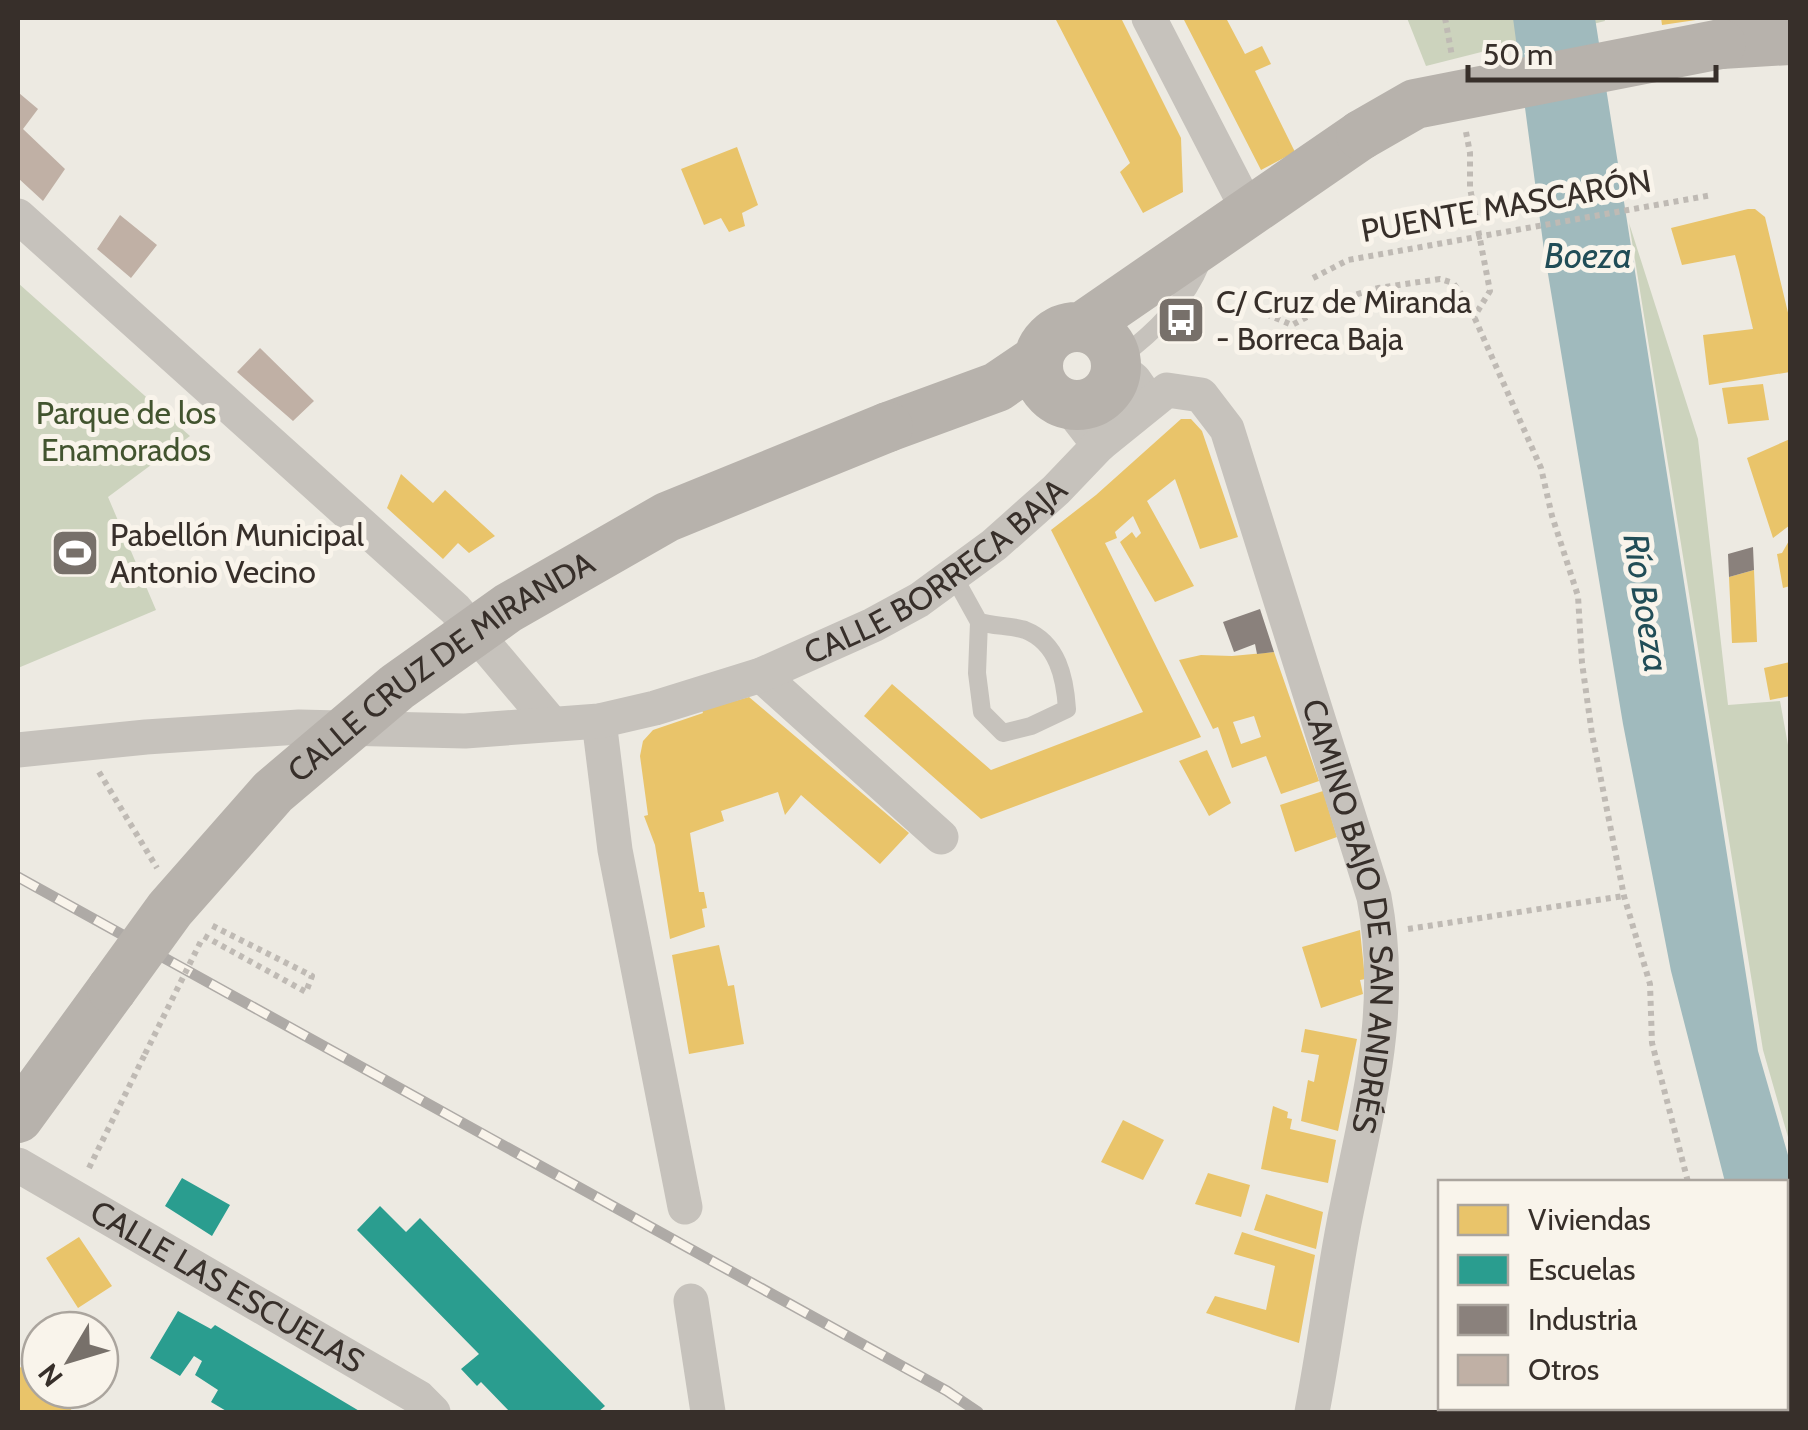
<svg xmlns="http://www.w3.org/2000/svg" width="1808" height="1430" viewBox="0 0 1808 1430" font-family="Cabin,sans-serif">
	<rect width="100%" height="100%" fill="#edeae2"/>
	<!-- green -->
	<path fill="#ccd3bd" d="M1407,18h197l1,3 -179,45z
		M1629,223l69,216 30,266 52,-4 10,55v388l-27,-94z
		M18,283l172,153 -82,61 48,113 -138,58z"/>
	<!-- water -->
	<path fill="#a0babd" d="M1513,18h82l163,1033 32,111v250h-19l-3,-4h18v-226h-61l-54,-211 -48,-247 -79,-474z"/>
	<!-- homes -->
	<path fill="#e9c46a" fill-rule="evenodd" d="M1055,18h66l60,120 2,54 -40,21 -23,-41 10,-9z
		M1183,18h43l19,36 17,-8 9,18 -16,7 40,81 -34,18z
		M1661,18h35v2l-34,5z
		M737,147l21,58 -16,8 3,13 -16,6 -8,-14 -17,7 -23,-56z
		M1748,209h7l10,8 25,104v51l-81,13 -6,-50 50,-6 -14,-59 -4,-15 -53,10 -11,-37z
		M1763,384l6,36 -41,4 -6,-36z
		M1181,419h10l11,12 36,106 -38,12 -25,-70 -28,22 47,85 -39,16 -35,-60 12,-10 4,6 5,-5 -8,-17 -18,16 2,6 -12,5 96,194 -220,82 -117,-103 28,-32 99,86 152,-58 -92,-182 45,-35z
		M1790,439v86l-17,13 -26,-80z
		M401,474l32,29 12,-13 50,46 -26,17 -11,-10 -15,16 -56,-51z
		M1790,539v47l-7,2 -6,-34 5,-1z
		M1754,570l3,72 -25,1 -3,-66z
		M1274,652l45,129 -38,13 -15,-38 -34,12 -14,-41 -5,2 -34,-69 22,-5 31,1zM1254,716l7,21 -20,7 -8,-22z
		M1790,662v34l-20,4 -6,-32z
		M749,697l160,136 -29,31 -79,-69 -16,20 -7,-23 -57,19 3,10 -34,12 9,59h5l3,16 -5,1 3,18 -35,12 -15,-94 -11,-29 4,-1 -8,-59 3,-15 10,-11 50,-17 -1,-3z
		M1207,750l24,53 -22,13 -30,-55z
		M1323,791l14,46 -42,15 -15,-47z
		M1360,930l5,49 -5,1 3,14 -42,14 -19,-61z
		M719,945l9,41 6,-1 10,59 -55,10 -17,-99z
		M1305,1029l52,10 -19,92 -37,-10 7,-41 6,2 5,-27 -18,-3z
		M1273,1106l15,6 -1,6 5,1 -2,10 46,11 -8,43 -67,-14z
		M1123,1120l41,20 -21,40 -42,-18z
		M1208,1173l42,12 -9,32 -46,-13z
		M1266,1194l57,18 -7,37 -62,-19z
		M1242,1232l73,23 -16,88 -93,-30 9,-17 51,14 9,-44 -41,-12z
		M79,1237l33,49 -34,22 -32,-50z
		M34,1364l6,8v18h15l18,22h-55v-44z"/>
	<!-- schools -->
	<path fill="#2a9d8f" d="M182,1178l48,27 -18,31 -47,-30z
		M380,1206l26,26 14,-14 185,188 -7,6h-88l-29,-30 -4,4 -16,-17 18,-15 -122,-124z
		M178,1311l33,18 4,-4 146,87h-133l-17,-10 7,-12 -23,-15 7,-14 -8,-5 -14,20 -30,-18z"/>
	<!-- industry -->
	<path fill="#8a817c" d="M1753,547l1,23 -25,7 -1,-23z
		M1260,609l14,43 -17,2 -2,-10 -21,8 -11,-30z"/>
	<!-- building -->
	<path fill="#c0b0a5" d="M19,93l19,16 -15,20 42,40 -22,32 -25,-23z
		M120,215l37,30 -26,33 -34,-29z
		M260,348l54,53 -21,20 -56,-49z"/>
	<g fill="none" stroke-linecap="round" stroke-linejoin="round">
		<!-- path -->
		<path stroke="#bfbab4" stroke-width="6" stroke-dasharray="5 5" stroke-linecap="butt" d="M1445,18l7,38
			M1466,132l4,21v35l20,103 -16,26
			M1266,314l26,11 46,-25 40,-12 62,-9 13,4 15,20 73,165 11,48 26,80 4,67 10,71 32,162 26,88 2,59 36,139
			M99,772l58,96
			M1408,929l216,-33
			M204,936l102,56 6,-16 -103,-52
			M89,1168l56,-114
			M1726,1408l1,4"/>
		<!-- lane -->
		<path stroke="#c6c2bc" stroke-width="18" d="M1117,360c33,-24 68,-57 84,-96
			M953,575l26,47 -2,51 5,39 21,21 28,-7 36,-17c-2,-31 -9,-66 -42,-79 -11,-4 -32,-4 -46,-8"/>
		<!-- street -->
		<g stroke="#c6c2bc" stroke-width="35">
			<path d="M1149,18l99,192"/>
			<path d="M18,216l437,393 96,114"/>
			<path d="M1117,366l17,14 16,23"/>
			<path d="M1068,405l31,40"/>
			<path d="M761,675l180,162"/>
			<path d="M599,721l16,129 70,357"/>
			<path id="s1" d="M18,750l128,-13 153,-10 166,4 134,-10 56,-13 106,-33 112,-50 46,-25 75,-55 62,-55 43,-45 68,-55 34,5 26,34 147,468c22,116 -8,213 -30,326 -12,63 -20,127 -32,189"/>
			<path id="s2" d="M18,1165l401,233 14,14"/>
			<path d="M691,1301l17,111"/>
		</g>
		<!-- secondary -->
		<path stroke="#b7b2ac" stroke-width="50" d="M1721,44l69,-4
			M1038 366a39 39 0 1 1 78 0a39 39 0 1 1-78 0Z
			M1082,327l279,-192
			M888,427l109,-40 41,-28
			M18,1118l94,-129"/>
		<!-- rail casing -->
		<g stroke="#aeaaa6" stroke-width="11">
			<path id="rail" d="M18,877l929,514 31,21"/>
		</g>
		<!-- rail -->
		<use href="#rail" stroke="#f9f4eb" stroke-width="8" stroke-dasharray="22" stroke-linecap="butt"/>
		<!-- path-bridge -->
		<path stroke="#bfbab4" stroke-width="6" stroke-dasharray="5 5" stroke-linecap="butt" d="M1313,278l35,-18 364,-65
			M145,1054l57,-115"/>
		<!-- secondary-bridge -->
		<g stroke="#b7b2ac" stroke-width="50">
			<path d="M1361,135l54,-31 306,-60"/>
			<path id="s3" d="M112,989l58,-80 103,-117 124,-105 111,-79 159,-91 221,-90"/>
		</g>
	</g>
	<!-- icons -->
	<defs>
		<g id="bus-square" transform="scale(2.5)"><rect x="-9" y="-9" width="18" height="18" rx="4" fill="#77706a" stroke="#f9f4eb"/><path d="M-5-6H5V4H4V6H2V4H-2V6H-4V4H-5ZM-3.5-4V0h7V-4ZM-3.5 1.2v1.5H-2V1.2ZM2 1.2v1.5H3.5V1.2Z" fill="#fff"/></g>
		<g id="stadium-square" transform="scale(2.5)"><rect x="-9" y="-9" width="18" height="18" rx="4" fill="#77706a" stroke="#f9f4eb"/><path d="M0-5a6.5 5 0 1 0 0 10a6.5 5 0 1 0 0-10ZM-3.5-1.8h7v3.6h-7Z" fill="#fff"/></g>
	</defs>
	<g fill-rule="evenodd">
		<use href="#bus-square" x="1181" y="320"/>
		<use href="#stadium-square" x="75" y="553"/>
	</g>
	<g text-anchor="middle" stroke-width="10" stroke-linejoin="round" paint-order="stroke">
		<!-- street labels -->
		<g font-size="32" fill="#372f2a" stroke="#f9f4eb">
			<text transform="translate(1506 206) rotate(-10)" y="11">PUENTE MASCARÓN</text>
			<text dy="11" stroke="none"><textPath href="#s1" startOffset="955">CALLE BORRECA BAJA</textPath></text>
			<text dy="11" stroke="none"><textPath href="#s3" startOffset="465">CALLE CRUZ DE MIRANDA</textPath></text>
			<text dy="11" stroke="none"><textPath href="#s1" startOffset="1835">CAMINO BAJO DE SAN ANDRÉS</textPath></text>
			<text dy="11" stroke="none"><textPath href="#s2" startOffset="242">CALLE LAS ESCUELAS</textPath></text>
		</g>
		<!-- poi labels -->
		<g font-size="32" fill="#372f2a" stroke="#f9f4eb" text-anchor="start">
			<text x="1216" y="313">C/ Cruz de Miranda<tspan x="1216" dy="37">- Borreca Baja</tspan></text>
			<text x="110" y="546">Pabellón Municipal<tspan x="110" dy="37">Antonio Vecino</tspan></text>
		</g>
		<!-- park labels -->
		<g font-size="32" fill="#42542f" stroke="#f9f4eb">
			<text x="126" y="424">Parque de los<tspan x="126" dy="37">Enamorados</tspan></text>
		</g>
		<!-- water labels -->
		<g font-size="35" font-style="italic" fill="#214d57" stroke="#f9f4eb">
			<text x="1588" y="268">Boeza</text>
			<text transform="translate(1646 603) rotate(81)" y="12">Río Boeza</text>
		</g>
	</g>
	<!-- border -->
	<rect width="1808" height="1430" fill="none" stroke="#372f2a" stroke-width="40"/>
	<!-- legend -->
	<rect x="1438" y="1180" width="350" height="230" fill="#f9f4eb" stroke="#aba59e" stroke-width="2.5"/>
	<rect x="1458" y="1205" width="50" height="30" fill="#e9c46a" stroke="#aba59e" stroke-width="2.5"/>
	<text x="1528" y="1230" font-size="30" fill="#372f2a">Viviendas</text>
	<rect x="1458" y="1255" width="50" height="30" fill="#2a9d8f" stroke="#aba59e" stroke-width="2.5"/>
	<text x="1528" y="1280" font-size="30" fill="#372f2a">Escuelas</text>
	<rect x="1458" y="1305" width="50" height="30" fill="#8a817c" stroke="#aba59e" stroke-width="2.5"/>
	<text x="1528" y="1330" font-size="30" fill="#372f2a">Industria</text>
	<rect x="1458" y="1355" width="50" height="30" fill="#c0b0a5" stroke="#aba59e" stroke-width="2.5"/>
	<text x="1528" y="1380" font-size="30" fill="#372f2a">Otros</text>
	<!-- north arrow -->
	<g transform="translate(70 1360) rotate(232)"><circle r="48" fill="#f9f4eb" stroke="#aba59e" stroke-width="2.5"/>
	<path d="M0-8L18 38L0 25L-18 38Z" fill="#77706a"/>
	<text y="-15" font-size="28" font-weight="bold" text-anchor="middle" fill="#372f2a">N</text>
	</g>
	<!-- scale -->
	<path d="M1468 65v15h248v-15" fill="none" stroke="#372f2a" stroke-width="5"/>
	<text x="1483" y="65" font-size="30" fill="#372f2a" stroke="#f9f4eb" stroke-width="8" paint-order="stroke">50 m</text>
</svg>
